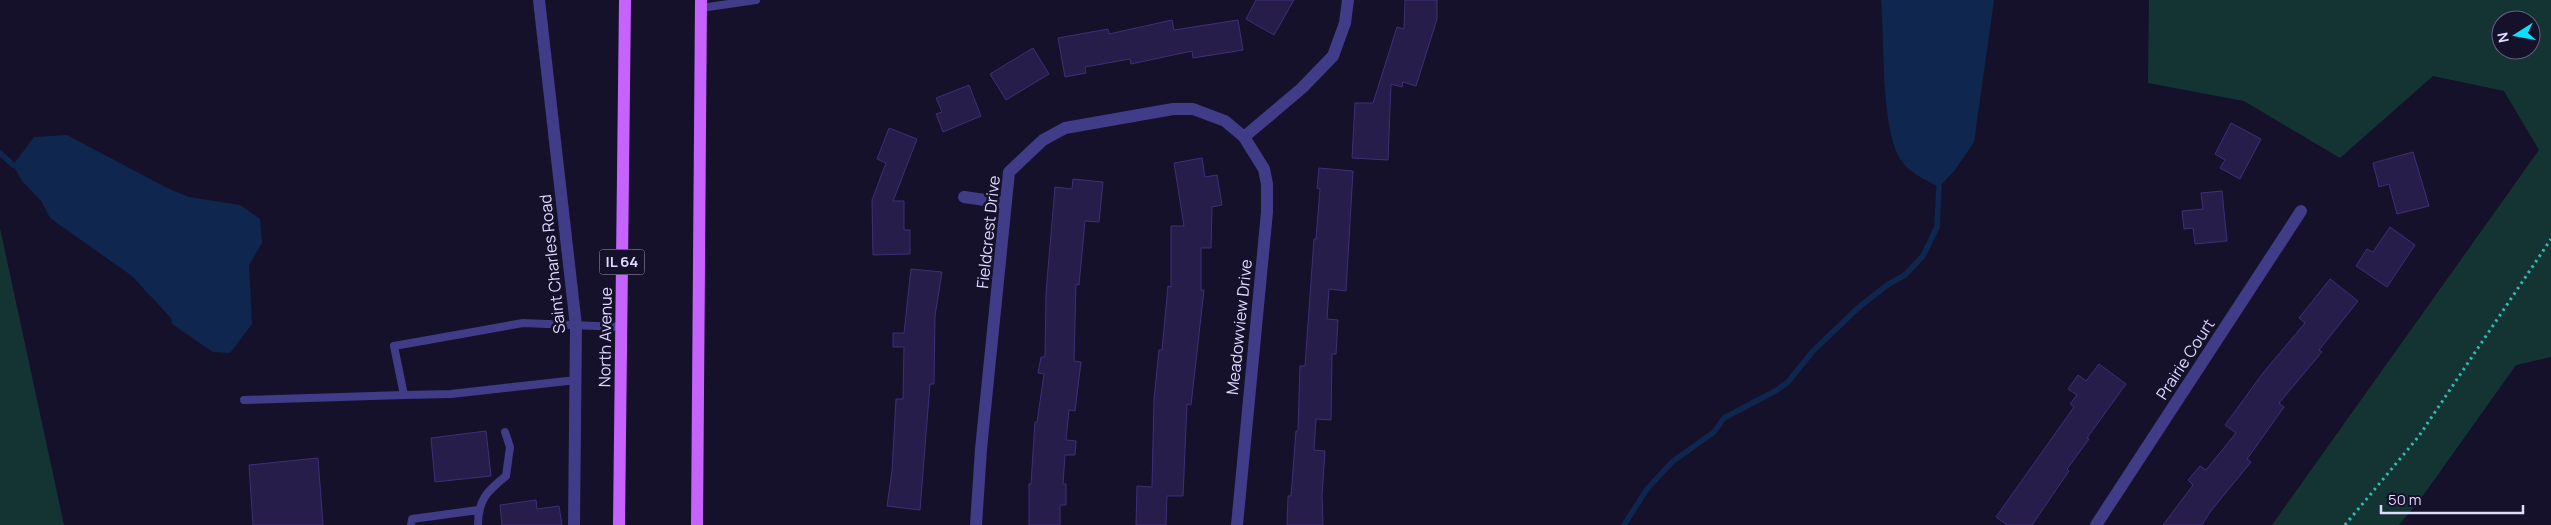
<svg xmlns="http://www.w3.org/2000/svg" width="2551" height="525" viewBox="0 0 2551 525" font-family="Manrope,sans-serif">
	<rect width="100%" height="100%" fill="#15112a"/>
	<!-- green -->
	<path fill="#143433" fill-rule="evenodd" d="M2149,0h402v357l-35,8 -94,132 -23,28h-127l267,-375 -35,-59 -71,-15 -93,82 -96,-57 -96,-18zM2501,20h30v30h-30z
		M0,228l64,297h-64z"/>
	<!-- water -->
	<path fill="#0f274f" d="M1881,0h113l-20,142 -19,28 -16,17c-12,-6 -27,-13 -36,-24 -23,-29 -18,-124 -22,-163z
		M67,135l100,53 22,9 51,8 20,14 2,24 -13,22 3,59 -22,29 -17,-1 -41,-28 -1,-6 -39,-42 -82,-58 -8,-16 -20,-21 -9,-16 21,-28z"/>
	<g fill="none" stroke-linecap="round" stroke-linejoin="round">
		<!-- stream -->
		<path stroke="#0f274f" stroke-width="5.5" d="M0,153l13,12
			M1624,525l23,-36 25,-27 42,-30 10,-14 53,-28 11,-8 25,-31 45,-43 29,-23 18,-10 18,-19 14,-29 2,-40"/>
	</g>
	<!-- building -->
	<path fill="#271d4b" stroke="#3e2f76" d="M1256,0h38l-20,35 -28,-16z
		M1405,0h32v19l-21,67 -13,-4 -1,5 -11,-3 -3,76 -36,-2 3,-55h18l24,-76 7,2z
		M1172,20l2,10 64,-10 5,30 -50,8 -1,-7 -61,13 -1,-5 -45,8 1,6 -21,4 -7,-39 50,-9 1,5z
		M1033,48l16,26 -43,26 -16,-26z
		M969,85l12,31 -38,16 -7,-18 6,-2 -6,-14z
		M2231,123l30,16 -21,40 -20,-11 5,-8 -10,-6z
		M889,128l28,11 -24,62h11v29h6v24l-37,1 -1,-55 14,-37 -9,-4z
		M2413,152l16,54 -32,8 -8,-30 -10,3 -6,-24z
		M1202,158l3,19 12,-2 5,30 -10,2 -1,41h-10v42h3l-13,115 -4,-1 -4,92h-16l-1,29h-30l1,-39 15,1 2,-88 5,-49h3l6,-64 3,1v-61h13l-10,-63z
		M1319,168l34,3 -7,120 -17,-2 -2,30 11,1 -2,34h-4l-1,66 -15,-1 -2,31 11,1 -3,45 1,29h-36l1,-29h3l5,-65h2l2,-65h5l9,-127h2l4,-50 -3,-1z
		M1073,179l30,3 -4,40 -14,-1 -6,64 -3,-1 -2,77 7,1 -6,49 -6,-1 -3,30 10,1 -1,14h-10l-2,29h3v21h-6v20h-31v-41h2l4,-62h2l7,-48 -6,-1 3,-16h4l1,-64 9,-106 17,2z
		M2222,191l5,50 -32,3 -2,-16 -9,1 -2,-18 21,-2 -2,-16z
		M2390,227l25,18 -28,42 -31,-21 11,-17 6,3z
		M911,269l31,3 -7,44 -1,68h-4l-10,126 -33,-4 5,-35 4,-72h7l1,-52h-11v-14h11z
		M2330,279l28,22 -39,49 3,2 -43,51 5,4 -37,52 4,3 -41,50 -8,13h-39l30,-40 -5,-5 12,-14 6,4 30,-37 -11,-8 38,-52 42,-50 -6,-5z
		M2099,364l27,20 -39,54 2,1 -22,30 2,2 -37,54h-25l-11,-8 78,-110 -4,-3 7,-9 -9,-6 10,-14 8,6z
		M486,431l5,45 -56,6 -4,-44z
		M318,458l5,67h-70l-4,-60z
		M536,500l1,9 22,-3 3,19h-60l-2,-20z"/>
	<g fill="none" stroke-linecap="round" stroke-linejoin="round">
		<!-- path -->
		<path stroke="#31bbb5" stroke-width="3" stroke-dasharray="2.5 4" stroke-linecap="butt" d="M2345,525l74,-89 132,-197"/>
		<!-- lane -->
		<path stroke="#403c88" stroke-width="8" d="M701,8l55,-8
			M576,380l-125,14 -47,1 -10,-49 129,-23 98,4
			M244,400l160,-5
			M411,525l1,-6 66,-9
			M478,525c0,-25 9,-34 28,-49l4,-29 -5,-15"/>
		<!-- street -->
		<path stroke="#403c88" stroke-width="12" d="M539,0l37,326 -2,199
			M1244,137l58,-49 31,-32 12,-33 3,-23
			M964,197l42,6
			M976,525l5,-76 28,-277 34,-32 22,-12 108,-19h20l32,12 19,16 20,32 3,15v28l-30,313
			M2096,525l205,-314"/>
		<!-- primary -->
		<path stroke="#c662fe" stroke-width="12" d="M619,525l6,-525
			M697,525l4,-525"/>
	</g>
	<g text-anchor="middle" stroke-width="5" stroke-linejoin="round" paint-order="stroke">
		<!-- shield labels -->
		<rect fill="#15112a" stroke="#a29ebf" stroke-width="1" x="599.5" y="249.5" width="45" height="25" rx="4"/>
		<g font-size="15" font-weight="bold" fill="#dfdaff">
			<text x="622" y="267">IL 64</text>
		</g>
		<!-- street labels -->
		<g font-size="16" fill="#dfdaff" stroke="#15112a">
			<text transform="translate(988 232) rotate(-84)" y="6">Fieldcrest Drive</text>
			<text transform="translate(552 264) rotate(-96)" y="6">Saint Charles Road</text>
			<text transform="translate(1239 327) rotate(-84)" y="6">Meadowview Drive</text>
			<text transform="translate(605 337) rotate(-89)" y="6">North Avenue</text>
			<text transform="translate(2185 359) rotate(-57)" y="6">Prairie Court</text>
		</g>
	</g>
	<!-- north arrow -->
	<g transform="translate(2516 35) rotate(259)"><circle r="24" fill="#15112a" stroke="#66617f"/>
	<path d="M0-4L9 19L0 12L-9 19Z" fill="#08e0fd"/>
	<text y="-8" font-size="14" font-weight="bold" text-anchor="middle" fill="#dfdaff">N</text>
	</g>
	<!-- scale -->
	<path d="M2381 505v8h142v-8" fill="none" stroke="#dfdaff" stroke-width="2.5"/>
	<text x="2388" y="505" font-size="15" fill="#dfdaff" stroke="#15112a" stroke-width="4" paint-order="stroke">50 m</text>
</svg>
